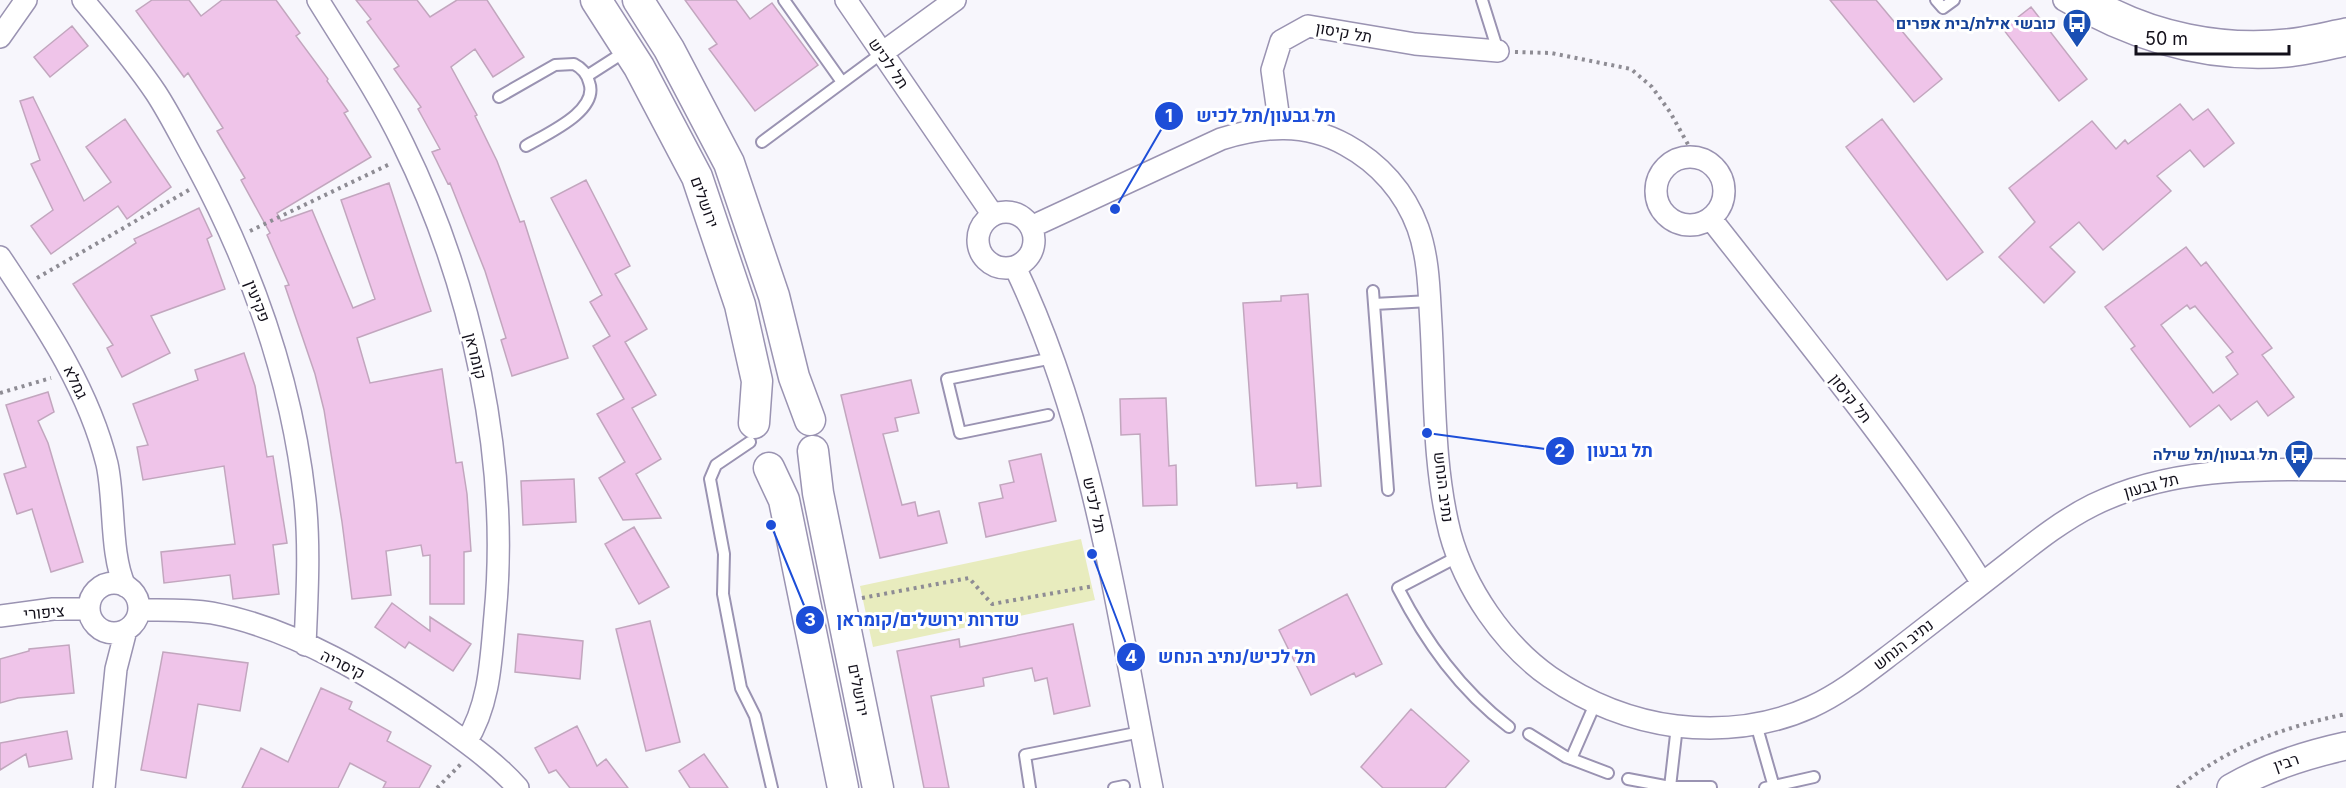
<svg xmlns="http://www.w3.org/2000/svg" width="2346" height="788" viewBox="0 0 2346 788" font-family="Inter,Heebo,sans-serif">
	<rect width="100%" height="100%" fill="#f7f6fc"/>
	<!-- green -->
	<path fill="#e8ecbe" d="M1081,539l14,61 -222,47 -13,-61z"/>
	<!-- building -->
	<path fill="#efc4e9" stroke="#c2a6be" stroke-width="1.5" fill-rule="evenodd" d="M152,0h37l12,16 21,-16h54l24,33 -4,3 32,43 -1,2 21,30 -4,2 27,44 -94,56 4,8 31,-11 41,98 22,-9 -34,-99 48,-17 42,128 -74,27 13,45 72,-14 14,94 6,-1 5,32 4,57 -7,1v52h-34v-49l-7,1 -2,-11 -35,6 5,44 -39,4 -10,-77 -18,-112 -9,-36 -30,-88 4,-1 -22,-50 3,-2 -29,-53 4,-2 -28,-47 6,-3 -35,-55 -4,4 -48,-66z
		M356,0h61l13,17 27,-17h30l37,57 -31,20 -18,-28 -24,18 26,48 -2,1 22,45 23,61 4,-1 44,137 -56,18 -11,-36 5,-2 -21,-67 -35,-88 -2,1 -16,-32 8,-3 -22,-40 3,-2 -27,-38 5,-3 -32,-44 4,-3z
		M685,0h51l14,19 22,-16 46,62 -63,46 -46,-62 8,-5z
		M1830,0h46l66,79 -28,23z
		M2031,7l56,72 -28,22 -56,-72z
		M72,26l16,20 -38,31 -16,-20z
		M33,97l51,104 27,-19 -25,-35 39,-28 46,68 -44,32 -9,-13 -67,48 -20,-28 22,-16 -22,-46 9,-4 -20,-59z
		M2180,104l13,16 15,-11 26,34 -30,24 -14,-17 -33,26 14,15 -68,59 -24,-28 -29,25 25,25 -31,31 -45,-46 36,-35 -26,-34 83,-67 24,28 9,-9 3,4z
		M1882,119l101,133 -36,28 -101,-133z
		M586,180l44,86 -15,8 32,55 -22,13 31,53 -24,13 29,51 -25,15 25,44 -38,2 -24,-42 26,-16 -28,-48 27,-15 -31,-53 17,-10 -20,-34 12,-7 -51,-97z
		M199,208l13,28 -5,3 18,50 -74,27 19,37 -48,24 -15,-29 6,-3 -40,-61 63,-41 -2,-4z
		M2186,247l15,19 5,-4 66,86 -10,7 32,42 -26,19 -11,-15 -26,19 -12,-15 -29,22 -59,-78 4,-3 -30,-39zM2187,305l3,4 5,-3 38,46 -7,5 12,17 -25,19 -52,-68z
		M1308,294l13,192 -24,2v-5l-41,3 -13,-183 38,-2v-5z
		M244,353l11,33 12,71 6,-1 14,87 -14,2 6,49 -46,5 -3,-24 -66,8 -3,-31 74,-8 -11,-78 -81,14 -6,-33 11,-2 -15,-41 65,-24 -3,-10z
		M911,380l8,33 -24,5 3,13 -15,3 19,71 13,-3 3,14 21,-5 8,32 -67,15 -39,-163z
		M48,392l6,20 -16,9 10,22 35,119 -32,10 -19,-63 -15,5 -13,-40 22,-7 -20,-62z
		M1166,398l3,68 7,-1 1,40 -34,1 -3,-72 -19,1 -1,-36z
		M1041,454l15,67 -70,16 -7,-34 24,-5 -3,-13 14,-3 -5,-21z
		M574,479l2,43 -53,3 -2,-44z
		M634,527l35,60 -30,17 -34,-60z
		M1347,594l35,70 -26,13 -2,-4 -43,22 -32,-65z
		M392,603l38,28v-14l41,27 -18,27 -44,-29 -4,6 -30,-21z
		M650,621l30,121 -34,9 -30,-122z
		M1073,624l17,82 -36,8 -7,-36 -12,3 -3,-13 -49,10 1,8 -53,10 18,92h-25l-27,-137 62,-12 1,8z
		M518,634l65,7 -3,38 -65,-7z
		M69,645l5,48 -56,5 -18,5v-44l29,-8v-2z
		M163,652l85,11 -8,48 -42,-7 -12,74 -45,-8z
		M321,688l31,14 -3,7 42,23 -4,9 44,25 -12,22h-36l3,-6 -36,-19 -12,25h-96l19,-40 27,14z
		M1411,709l58,52 -24,27h-62l-22,-21z
		M577,726l20,40 9,-7 22,29h-58l-14,-18 -7,3 -14,-25z
		M67,731l5,28 -43,8 -3,-13 -26,16v-27z
		M704,754l24,34h-38l-11,-17z"/>
	<g fill="none" stroke-linecap="round" stroke-linejoin="round">
		<!-- service casing -->
		<g stroke="#9a93b2" stroke-width="14">
			<path id="service" d="M784,0l58,82
				M1482,0l16,51
				M1936,0l7,8 11,-8
				M587,76l39,-25
				M499,97l56,-32 19,-1c8,4 13,10 15,18 11,29 -43,52 -63,64
				M762,142l120,-89
				M1373,291l15,199
				M1374,304l56,-3
				M1048,415l-88,18 -13,-54 106,-21
				M750,442l-34,23 -6,14 14,75 -1,40 18,94 14,28 17,72
				M1459,556l-61,32c28,54 62,102 111,139
				M1756,724l18,63
				M1529,734l37,23 42,16
				M1571,759l24,-55
				M1628,779l42,8h41
				M1670,787l7,-61
				M1030,788l-5,-33 116,-23
				M1114,788l10,-2
				M1765,788l49,-11"/>
		</g>
		<!-- minor casing -->
		<g stroke="#9a93b2" stroke-width="24">
			<path id="minor" d="M83,0c25,30 51,60 73,93 15,23 27,48 40,71 57,106 96,217 109,336 5,48 2,97 0,145
				M318,0c29,47 61,94 85,144 69,140 107,316 92,471 -4,44 -5,89 -29,127
				M846,0l147,215
				M2064,0c69,41 142,63 223,56 20,-2 40,-7 59,-11
				M2095,0c57,33 127,47 192,40 20,-2 39,-7 59,-11
				M0,37l26,-37
				M882,53l73,-53
				M1280,127l-8,-57 9,-29 27,-15 107,18 83,7
				M1656 191a34 34 0 1 1 68 0a34 34 0 1 1-68 0Z
				M978 240a28 28 0 1 1 56 0a28 28 0 1 1-56 0Z
				M1711,219c93,119 190,236 271,364
				M1031,227l190,-88c42,-13 84,-17 125,6 33,18 59,47 72,83 11,31 11,64 13,96 4,69 2,142 19,209 15,55 53,111 100,144 38,26 80,43 126,49 45,5 93,0 135,-19 31,-14 59,-37 87,-58 36,-28 72,-56 108,-84 28,-22 55,-44 87,-60 79,-39 167,-36 253,-35
				M0,257c43,65 88,130 107,207 8,36 3,91 18,122
				M1015,267c78,163 102,345 137,521
				M89 608a25 25 0 1 1 50 0a25 25 0 1 1-50 0Z
				M139,610c24,0 49,-1 73,3 82,15 165,66 232,113 26,19 53,38 74,62
				M0,616l53,-7h35
				M104,788l12,-119 10,-39"/>
		</g>
		<!-- tertiary casing -->
		<g stroke="#9a93b2" stroke-width="30">
			<path id="tertiary" d="M2231,788c36,-21 74,-33 115,-42"/>
		</g>
		<!-- secondary casing -->
		<g stroke="#9a93b2" stroke-width="33">
			<path id="secondary" d="M596,0l43,67 58,110 43,128 17,76 -3,42
				M638,0l31,49 60,114 45,133 20,81 16,43
				M813,451l5,42 60,295
				M769,468l15,32 59,288"/>
		</g>
		<!-- path -->
		<path stroke="#8e8c94" stroke-width="4" stroke-dasharray="3 4.5" stroke-linecap="butt" d="M1515,52l36,1 80,16 21,18 18,25 25,45
			M250,231l142,-68
			M37,278l152,-88
			M0,393l51,-15
			M862,598l107,-20 23,26 102,-18
			M437,788l25,-25
			M2177,788c54,-42 103,-60 169,-74"/>
		<!-- service -->
		<use href="#service" stroke="#fff" stroke-width="10"/>
		<!-- minor -->
		<use href="#minor" stroke="#fff" stroke-width="21"/>
		<!-- tertiary -->
		<use href="#tertiary" stroke="#fff" stroke-width="27"/>
		<!-- secondary -->
		<use href="#secondary" stroke="#fff" stroke-width="30"/>
	</g>
	<!-- icons -->
	<defs>
		<g id="bus-pin" transform="scale(1.5)"><path d="M0 17L-7.5 6A9.5 9.5 0 1 1 7.5 6Z" fill="#1a4fb4" stroke="#fff"/><path d="M-5-6H5V4H4V6H2V4H-2V6H-4V4H-5ZM-3.5-4V0h7V-4ZM-3.5 1.2v1.5H-2V1.2ZM2 1.2v1.5H3.5V1.2Z" fill="#fff"/></g>
	</defs>
	<g fill-rule="evenodd">
		<use href="#bus-pin" x="2077" y="23"/>
		<use href="#bus-pin" x="2299" y="454"/>
	</g>
	<g text-anchor="middle" stroke-width="6" stroke-linejoin="round" paint-order="stroke">
		<!-- transit labels -->
		<g font-size="16" font-weight="bold" fill="#164399" stroke="#fff" text-anchor="end">
			<text x="2056" y="29">כובשי אילת/בית אפרים</text>
			<text x="2278" y="460">תל גבעון/תל שילה</text>
		</g>
		<!-- street labels -->
		<g font-size="16" fill="#13101b" stroke="#fff">
			<text transform="translate(1344 32) rotate(10)" y="6">תל קיסון</text>
			<text transform="translate(889 63) rotate(55)" y="6">תל לכיש</text>
			<text transform="translate(705 202) rotate(70)" y="6">ירושלים</text>
			<text transform="translate(258 301) rotate(69)" y="6">פקיעין</text>
			<text transform="translate(476 356) rotate(76)" y="6">קומראן</text>
			<text transform="translate(76 382) rotate(64)" y="6">גמלא</text>
			<text transform="translate(1851 398) rotate(52)" y="6">תל קיסון</text>
			<text transform="translate(2151 485) rotate(-15)" y="6">תל גבעון</text>
			<text transform="translate(1444 487) rotate(83)" y="6">נתיב הנחש</text>
			<text transform="translate(1095 505) rotate(77)" y="6">תל לכיש</text>
			<text transform="translate(44 612) rotate(-5)" y="6">ציפורי</text>
			<text transform="translate(1903 644) rotate(-38)" y="6">נתיב הנחש</text>
			<text transform="translate(343 664) rotate(26)" y="6">קיסריה</text>
			<text transform="translate(859 690) rotate(79)" y="6">ירושלים</text>
			<text transform="translate(2286 762) rotate(-19)" y="6">רבין</text>
		</g>
	</g>
	<!-- callouts -->
	<path fill="none" stroke="#1d4ed8" stroke-width="2" d="M1115 209L1169 116M1427 433L1560 451M771 525L810 620M1092 554L1131 657"/>
	<g fill="#1d4ed8" stroke="#fff" stroke-width="2">
		<circle cx="1115" cy="209" r="6"/>
		<circle cx="1427" cy="433" r="6"/>
		<circle cx="771" cy="525" r="6"/>
		<circle cx="1092" cy="554" r="6"/>
		<circle cx="1169" cy="116" r="15"/>
		<circle cx="1560" cy="451" r="15"/>
		<circle cx="810" cy="620" r="15"/>
		<circle cx="1131" cy="657" r="15"/>
	</g>
	<g font-size="18" text-anchor="middle" font-weight="bold" fill="#fff">
		<text x="1169" y="122">1</text>
		<text x="1560" y="457">2</text>
		<text x="810" y="626">3</text>
		<text x="1131" y="663">4</text>
	</g>
	<g font-size="18" text-anchor="middle" font-weight="bold" fill="#1d4ed8" stroke="#fff" stroke-width="6" stroke-linejoin="round" paint-order="stroke">
		<text x="1266" y="122">תל גבעון/תל לכיש</text>
		<text x="1620" y="457">תל גבעון</text>
		<text x="928" y="626">שדרות ירושלים/קומראן</text>
		<text x="1237" y="663">תל לכיש/נתיב הנחש</text>
	</g>
	<!-- scale -->
	<path d="M2136 45v9h153v-9" fill="none" stroke="#13101b" stroke-width="3"/>
	<text x="2145" y="45" font-size="18" fill="#13101b" stroke="#ffffff" stroke-width="4.5" paint-order="stroke">50 m</text>
</svg>
